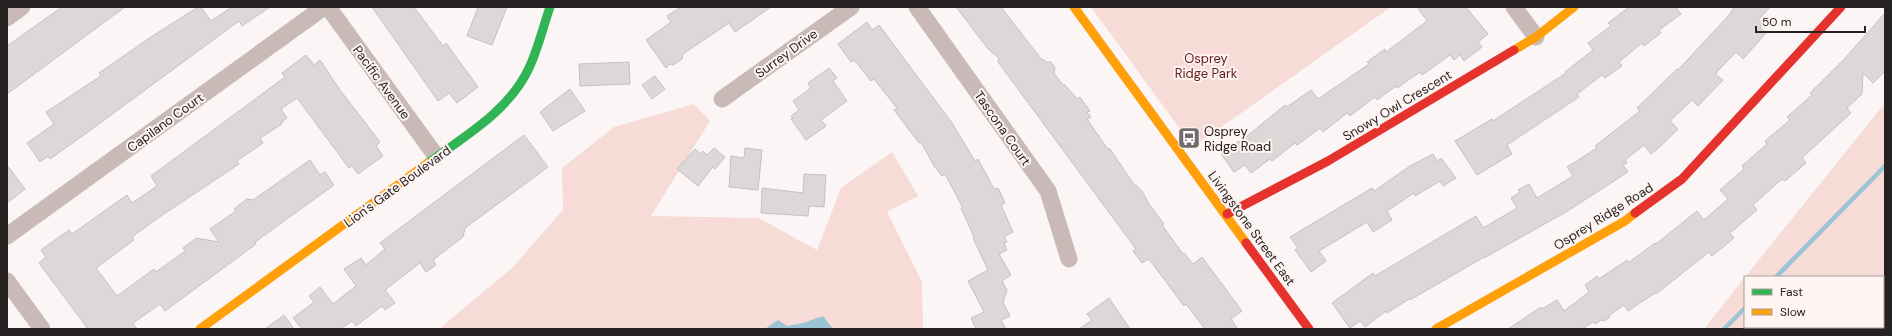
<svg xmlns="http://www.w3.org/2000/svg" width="1892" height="336" viewBox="0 0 1892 336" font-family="'DM Sans',sans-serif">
	<rect width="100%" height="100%" fill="#fbf6f5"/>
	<!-- green -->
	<path fill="#f6dbd7" d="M1091,7h300l-198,140z
		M1885,103v171l-4,3h-136z
		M694,104l16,17 -59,95 108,2 58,32 24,-62 51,-36 26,44 -31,16 35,70 1,47h-484l74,-62 50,-57 -1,-42 52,-41z
		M1745,277v50h72l-3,2h-110z"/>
	<!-- water -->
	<path fill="#9bc4d5" d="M823,316l10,13h-68l13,-9 9,6 16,-3z"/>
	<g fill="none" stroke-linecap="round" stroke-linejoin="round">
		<!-- stream -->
		<path stroke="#9bc4d5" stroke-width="4.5" d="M1776,277l109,-111
			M1724,329l21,-21"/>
	</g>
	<!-- building -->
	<path fill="#ddd8d7" stroke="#c6c1c1" d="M62,7h63l-118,87v-48z
		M198,7h3l10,14 21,-14h38l-28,19 -3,-5 -147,108 -42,30 -2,-3 -8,6 -13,-19 27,-19 -8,-12 55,-36 -2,-3 52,-36z
		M372,7h42l29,39 3,-3 32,44 -21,16 -8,-10 -11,8z
		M478,7h29l-15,38 -25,-9z
		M681,7h90l-36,25 -6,-9 -46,31 -1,5 -9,6 -3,-1 -4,4 -20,-28 25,-18 -4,-6z
		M956,7h45l41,53 1,-1 3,3h5l4,6 -1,5 8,11 3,1 12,14 3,-2 10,14 -3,1 4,5 -4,2 20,29 3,1 25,37 1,-1 6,6 7,13 15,20 -2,1 21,29 1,-1 9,11 9,-7 40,54 -11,8 7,10h-33l-19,-25 -2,2 -35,-47 -7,4 -9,-12 3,-2 -138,-187 1,-4 -10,-8z
		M1417,7h49l22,27 -10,8 4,5 -18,14 -4,-6 -6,5 -4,-5 -28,20 -2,-3 -23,16 -1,-2 -19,14 -2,-3 -25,19 -3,-3 -24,19 -3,-4 -23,17 -2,-2 -23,18 -2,-2 -19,14 -6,-8 -11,7 -13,-18 18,-13 1,1 45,-37 2,2 24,-17 7,9 51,-35 -2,-2 18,-13 1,3 41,-31z
		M1629,7h47l5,7 -22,16 2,3 -17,13 -2,-3 -23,19 3,4 -17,12 -3,-3 -25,19 2,3 -72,48 5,9 -35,21 -22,-34 37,-22 1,2 73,-48 -1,-1 28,-22 -5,-7 23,-17 -3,-3z
		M1734,7h36l-12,13 5,4 -3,3 6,6 -23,26 -7,-7 -21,22 8,6 -25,26 -6,-6 -22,21 8,8 -15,15 -12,10 -7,-9 -19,15 2,3 -4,2 5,7 -62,40 -82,46v-1l-74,43 -1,-1 -22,14 -1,-2 -21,16 -5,-6 -10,7 -18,-25 41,-30 2,3 101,-60 7,12 34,-20 -6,-10 9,-6 -2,-2 11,-6 8,14 36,-22 -6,-9 30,-19 -2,-2 45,-35 -3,-3 40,-39 1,1 52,-56z
		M1885,13v58l-12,12 -10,-10 -1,21 -15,14 4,5 -49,45 4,5 -21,18 -3,-2 -29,26 4,5 -27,23 4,5 -22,18 -3,-4 -53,42 -1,-1 -27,18 -4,-6 -14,10 -1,3 -5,3 -3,-1 -6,4 -2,-2 -11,7h-74l33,-22 1,2 15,-9 7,11 25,-19 -4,-7 12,-9 2,3 28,-19 1,3 27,-20 1,1 41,-33 7,9 24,-21 -8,-9 24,-21 -2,-3 25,-22 -2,-3 25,-21 -3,-3 25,-22 -2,-2 36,-36z
		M867,22l5,8 7,-5 73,98 23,38 3,-2 16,30 4,-1 7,15 -4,2 12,27 -9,5 3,5 -3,1 3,7 -8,4 12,21 -9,6 5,9 -4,12 7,14 -9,4 5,9h-30l-5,-11 13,-6 -16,-31 20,-11 -15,-32 1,-1 -13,-29h2l-18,-34 -3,2 -8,-10 -13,-24 -2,1 -25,-33 3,-2 -23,-29 -3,2 -17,-21 -3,2 -13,-18z
		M306,55l8,10 6,-5 20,30 40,52 -4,4 7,10 -25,18 -6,-8 -3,2 -52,-70 -16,11 6,9 -6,5 1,1 -22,14 3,5 -26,18 2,3 -81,54 -26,19 2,3 -38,28 21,28 37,-27 2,3 29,-21 -2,-3 13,-10 23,4 -9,-13 26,-18 -2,-2 13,-10 6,1 57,-40 10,15 5,-3 9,13 -79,57 1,2 -91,67 -5,-7 -27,19 4,6h-49l-49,-66 7,-6 -5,-7 28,-20 3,4 55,-39 5,8 25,-17 -6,-10 134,-99 -3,-4z
		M629,62l1,22 -50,2 -1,-22z
		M829,68l8,10 -4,3 14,20 -26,19 5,6 -20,14 -15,-21 2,-1 -2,-2 8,-6 -6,-9 18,-13 -3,-5z
		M655,76l10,13 -13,10 -10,-14z
		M570,89l15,22 -32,20 -13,-19z
		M524,135l24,32 -83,61 -2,9 -30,23 3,5 -10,7 -6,-9 -35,27 10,13 -10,7 -3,-4 -26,20 -4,-5 -11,8h-39l-9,-11 21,-16 -5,-6 11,-9 13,17 23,-18 -12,-17 17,-11 5,7 19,-16 -5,-6z
		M714,148l11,9 -10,12 -2,-2 -15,19 -21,-17 18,-20 6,5 2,-3 4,4z
		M745,148l17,2 -4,40 -29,-3 2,-31 13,2z
		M1433,154l4,7 4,-3 15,20 -13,8 -3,-5 -25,15 -1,-3 -27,18 5,9 -19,12 -6,-10 -48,29 7,10 -15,11 -16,-22 3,-2 -8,-11 82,-49 2,3 36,-25z
		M7,165l18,24 -18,14z
		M804,174l22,1 -2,32 -15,-1 -1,10 -47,-3 1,-25 41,5z
		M1109,298l21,31h-51l13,-9 -5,-6z
		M284,315l10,14h-29z"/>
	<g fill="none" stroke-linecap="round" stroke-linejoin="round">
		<!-- street -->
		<path stroke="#c9bab8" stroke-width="17" d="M328,7l108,149
			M917,7l131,184 21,68
			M1514,7l22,30
			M7,18l15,-11
			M722,99l129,-92
			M7,236l317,-229
			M7,281l35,48"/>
		<!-- fast -->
		<path stroke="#30b455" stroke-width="9" d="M428,163c37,-27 81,-52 101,-95 9,-19 14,-41 21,-61"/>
		<!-- slow -->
		<path stroke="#ff9f0a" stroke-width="9" d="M1074,7l172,236
			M1514,50l22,-13 38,-30
			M200,329l228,-166
			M1436,329l189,-108 10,-8"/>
		<!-- jam -->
		<path stroke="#e5322d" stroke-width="9" d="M1635,213l47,-34 159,-172
			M1227,214l101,-53 186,-111
			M1246,243l63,86"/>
	</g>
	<!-- icons -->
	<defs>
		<g id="bus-square" transform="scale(1.15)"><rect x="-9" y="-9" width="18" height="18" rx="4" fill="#716c6b" stroke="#fef4f2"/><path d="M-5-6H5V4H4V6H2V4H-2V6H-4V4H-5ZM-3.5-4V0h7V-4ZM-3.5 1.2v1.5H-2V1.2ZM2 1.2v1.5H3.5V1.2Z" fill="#fff"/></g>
	</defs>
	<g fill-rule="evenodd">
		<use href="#bus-square" x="1189" y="138"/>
	</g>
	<g text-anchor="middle" stroke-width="4" stroke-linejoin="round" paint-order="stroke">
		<!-- street labels -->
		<g font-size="13" fill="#272221" stroke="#fef4f2">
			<text transform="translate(786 53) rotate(-36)" y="5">Surrey Drive</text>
			<text transform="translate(382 82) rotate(54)" y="5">Pacific Avenue</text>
			<text transform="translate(1397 105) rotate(-31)" y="5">Snowy Owl Crescent</text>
			<text transform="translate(165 122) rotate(-36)" y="5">Capilano Court</text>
			<text transform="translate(1003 128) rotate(55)" y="5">Tascona Court</text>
			<text transform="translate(397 186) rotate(-36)" y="5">Lion's Gate Boulevard</text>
			<text transform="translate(1603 216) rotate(-32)" y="5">Osprey Ridge Road</text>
			<text transform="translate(1252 228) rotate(54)" y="5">Livingstone Street East</text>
		</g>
		<!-- park labels -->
		<g font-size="13" fill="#67211d" stroke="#fef4f2">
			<text x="1206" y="63">Osprey<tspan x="1206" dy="15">Ridge Park</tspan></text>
		</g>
		<!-- poi labels -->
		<g font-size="13" fill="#272221" stroke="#fef4f2" text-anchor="start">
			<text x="1204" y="136">Osprey<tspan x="1204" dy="15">Ridge Road</tspan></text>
		</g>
	</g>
	<!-- border -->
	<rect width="1892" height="336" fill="none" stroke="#272221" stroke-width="16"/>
	<!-- legend -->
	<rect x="1744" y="276" width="140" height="52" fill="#fef4f2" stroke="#a8a09e"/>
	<rect x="1752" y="289" width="20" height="6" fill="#30b455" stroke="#a8a09e"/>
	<text x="1780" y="296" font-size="12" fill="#272221">Fast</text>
	<rect x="1752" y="309" width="20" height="6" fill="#ff9f0a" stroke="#a8a09e"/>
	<text x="1780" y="316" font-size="12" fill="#272221">Slow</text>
	<!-- scale -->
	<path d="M1756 26v6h109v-6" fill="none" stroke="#272221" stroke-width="2"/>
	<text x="1762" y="26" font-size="12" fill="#272221" stroke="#fef4f2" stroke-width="3" paint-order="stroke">50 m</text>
</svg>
